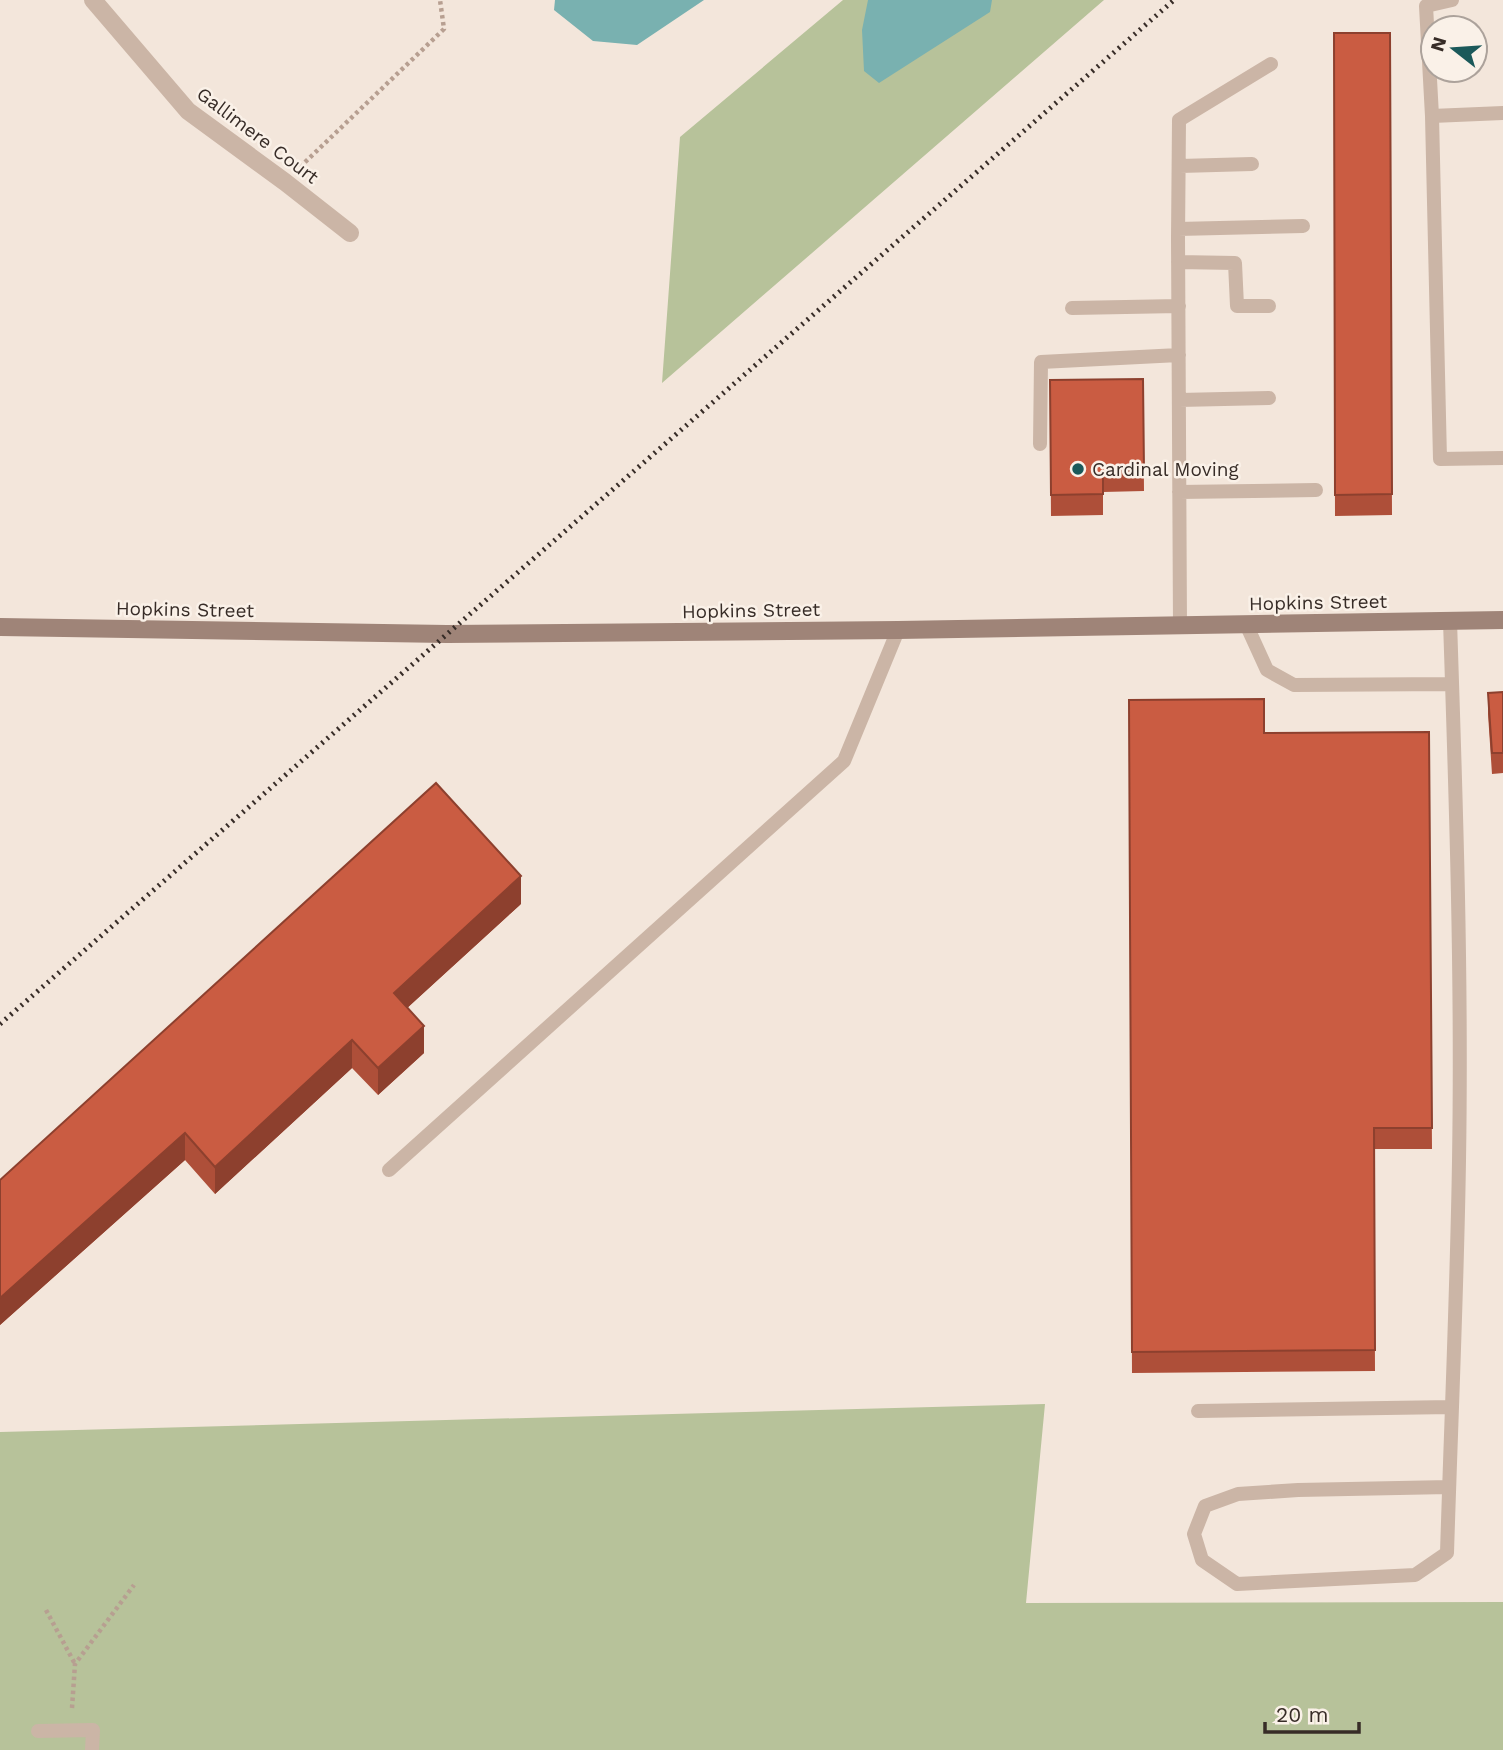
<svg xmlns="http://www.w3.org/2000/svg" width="1503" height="1750" viewBox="0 0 1503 1750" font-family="'Work Sans',sans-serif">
	<rect width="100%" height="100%" fill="#f3e6db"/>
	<!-- green -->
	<path fill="#b7c29a" d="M843,0h261l-442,383 18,-246z
		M1045,1404l-19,199 477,-1v148h-1503v-318z"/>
	<!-- water -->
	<path fill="#79b1b0" d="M555,0h149l-67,45 -44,-4 -39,-31z
		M868,0h124l-2,12 -111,71 -15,-12 -2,-41z"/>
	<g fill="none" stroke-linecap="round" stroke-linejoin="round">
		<!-- path -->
		<path stroke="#b79f91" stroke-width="4.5" stroke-dasharray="3.5 3.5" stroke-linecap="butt" d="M300,167l144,-138 -4,-29
			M46,1610l29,54
			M72,1708l3,-44 59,-79"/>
		<!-- lane -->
		<path stroke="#cbb5a6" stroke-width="14" d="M1452,0l-26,6 6,110 71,-3
			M1432,116l8,343 63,-1
			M1180,166l72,-2
			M1178,229l125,-3
			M1178,262l57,1 2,43h32
			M1072,308l107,-2
			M1179,400l90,-2
			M1040,444l1,-82 138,-7
			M1179,492l137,-2
			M1246,624l21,46 27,15 158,-1
			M1180,625l-2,-387 1,-118 92,-56
			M389,1170l455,-409 54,-131
			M1198,1411l254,-4
			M1449,1487l-151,3 -60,4 -33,12 -11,28 8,26 35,24 178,-9 32,-22c4,-130 10,-261 12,-392 3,-180 -3,-360 -9,-540
			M38,1731l55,-1 -1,20"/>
		<!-- street -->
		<path stroke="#cbb5a6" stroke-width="18" d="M93,0l95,111 97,71 65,51"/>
		<!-- secondary -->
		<path stroke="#9f8478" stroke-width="18" d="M0,627l447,7 451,-4 605,-10"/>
		<!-- rail -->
		<path stroke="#372c27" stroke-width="5" stroke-dasharray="2 5" stroke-linecap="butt" d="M0,1024l1174,-1024"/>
	</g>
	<!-- wall -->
	<path fill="#ae4f39" d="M1334,33h56l2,482 -57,1z
		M1143,379l1,112 -41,1v23l-52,1 -1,-136z
		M1503,692v81l-11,1 -4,-60v-21z
		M1129,700l135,33 165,-1 3,417h-58l1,222 -243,2z
		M521,904l-114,104 17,45 -46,42 -26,-27 -137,126 -30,-34 -185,165v-145z"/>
	<!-- shaded-wall -->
	<path fill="#8d402e" d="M521,876v28l-127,116v-27z
		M424,1026v27l-46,42v-27z
		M352,1040v28l-137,126v-27z
		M185,1133v27l-185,165v-27z"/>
	<!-- building -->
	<path fill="#ca5c42" stroke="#8d402e" stroke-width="2" d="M1334,33h56l2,461 -57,1z
		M1143,379l1,92h-41v23l-52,1 -1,-115z
		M1503,692v61h-11l-4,-60z
		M1264,699v34l165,-1 3,396h-58l1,222 -243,2 -3,-652z
		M436,783l85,93 -127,117 30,33 -46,42 -26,-28 -137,127 -30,-34 -185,165v-118z"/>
	<!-- markers -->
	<circle fill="#1b595a" stroke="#faf1e8" stroke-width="2.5" cx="1078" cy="469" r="7"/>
	<g text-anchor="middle" stroke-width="5" stroke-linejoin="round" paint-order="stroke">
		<!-- street labels -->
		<g font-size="19" fill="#372c27" stroke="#faf1e8">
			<text transform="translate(258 135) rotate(37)" y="7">Gallimere Court</text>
			<text transform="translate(1318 602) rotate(-1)" y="7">Hopkins Street</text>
			<text transform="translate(185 609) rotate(1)" y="7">Hopkins Street</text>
			<text transform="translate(751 610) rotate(-1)" y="7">Hopkins Street</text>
		</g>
		<!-- poi labels -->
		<g font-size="19" fill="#372c27" stroke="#faf1e8" text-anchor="start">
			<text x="1092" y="476">Cardinal Moving</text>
		</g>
	</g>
	<!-- north arrow -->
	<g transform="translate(1454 49) rotate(287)"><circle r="33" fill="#faf1e8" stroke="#aca29b" stroke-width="2"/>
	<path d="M0-5L12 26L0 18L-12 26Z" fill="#1b595a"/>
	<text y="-10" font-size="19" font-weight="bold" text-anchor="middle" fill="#372c27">N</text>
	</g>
	<!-- scale -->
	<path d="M1265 1722v10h94v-10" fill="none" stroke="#372c27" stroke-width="3.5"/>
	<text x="1276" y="1722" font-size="21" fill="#372c27" stroke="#faf1e8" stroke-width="5" paint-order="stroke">20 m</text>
</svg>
